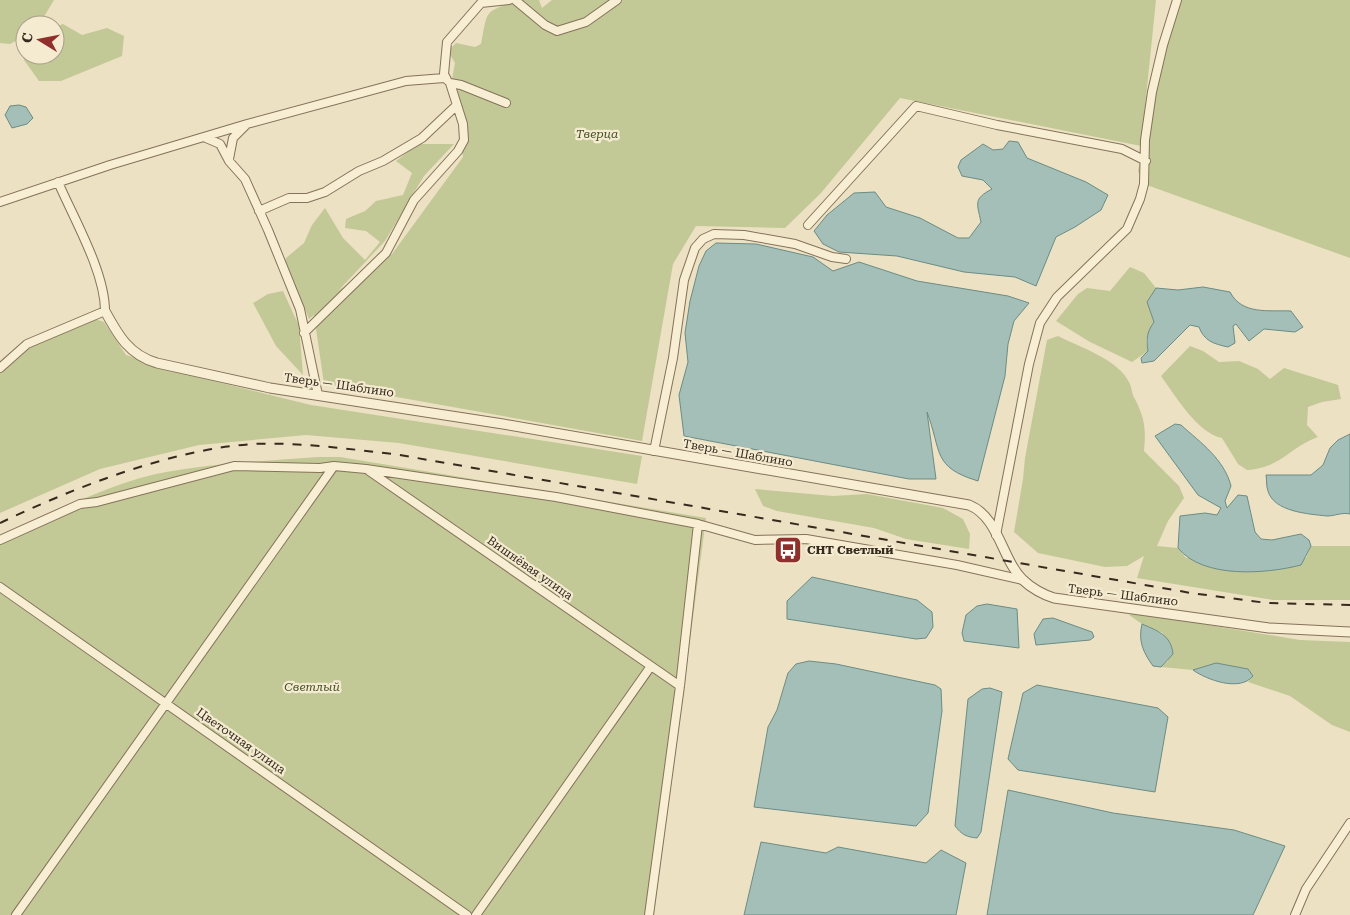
<svg xmlns="http://www.w3.org/2000/svg" width="1350" height="915" viewBox="0 0 1350 915" font-family="'Roboto Serif',serif">
	<rect width="100%" height="100%" fill="#ece1c2"/>
	<!-- green -->
	<path fill="#c2c996" d="M0,0h54l-15,25h-14v11l-15,8 -10,-1z
		M518,0h21l3,8 10,-8h604l-15,146 -241,-48 -79,95 -36,35 -89,-2 -23,38 -31,177 -318,-57 -10,-69 -5,4 -24,-59 1,-2 18,-15 8,-18 13,-17 18,30 22,22 15,-18 -14,-11 -21,-3 1,-9 19,-8 11,-10 27,-6 9,-22 -16,-12 22,-17h36l-30,32 -39,65 -46,49 53,-36 71,-97 -6,-78h-5l3,-16 -7,-12 8,-8 19,4 6,-3c7,-34 1,-31 37,-44z
		M1175,0h175v258l-206,-74 -6,-13z
		M63,24l19,11 25,-7 17,8 -2,20 -61,25h-22l-15,-21 -2,-13 3,-3v11h30v-28z
		M1130,267l14,6 12,15 -9,14 7,20 -8,18 2,11 -16,11 -42,-20 -34,-21 22,-27 9,-6 23,3z
		M283,291l16,35 4,49 -27,-29 -23,-43 15,-9z
		M92,318l12,4 22,33 67,21 118,29 331,51 -5,28 -238,-41 -93,-8 -107,10 -99,24 -100,44v-143l25,-24z
		M1058,336c23,12 61,23 72,48 2,5 2,11 5,15 10,20 11,30 9,52l35,35 5,12 -16,23 -11,25 21,2 8,10h120l5,-12h39v54h-77l-136,-22 7,-22 -17,10 -22,1 -67,-14 -24,-21 9,-53 2,-21 22,-118z
		M1190,346l13,5 16,11 20,-1 19,8 12,10 14,-11 54,17 3,14 -19,3 -14,5 -1,18 11,12c-30,11 -35,30 -71,33l-9,-6 -16,-26c-25,-5 -47,-43 -61,-62z
		M318,457h22l366,61 -52,397h-654v-378c52,-23 111,-55 166,-65 50,-9 101,-11 152,-15z
		M755,489l78,7 34,-2 76,14 20,11 7,15 -1,15 -63,-10 -32,-11 -97,-17 -14,-5z
		M1136,613l164,27 50,2v90l-18,-7 -42,-29 -42,-14 5,-6 -5,-7 -32,-6 -23,7 -32,-3 7,-6 -5,-28 -21,-9 -13,-9z"/>
	<!-- water -->
	<path fill="#a4bfb8" stroke="#6b8c85" d="M19,105l7,2 7,11 -6,6 -15,4 -7,-13 5,-9z
		M1009,141l9,1 9,16 59,24 22,13 -7,15 -26,17 -19,10 -20,49 -21,-9 -51,-5 -67,-16 -58,-4 -16,-8 -9,-13 13,-16 27,-22 21,-1 11,15 34,11 38,20h11l12,-16c-4,-19 -8,-23 11,-33l-9,-9 -21,-4 -4,-9 3,-7 22,-16 10,6 10,-1z
		M716,243l40,1 57,13 20,14 26,-9 58,19 91,15 21,7 -15,18 -6,23 -3,32 -27,105c-46,-14 -36,-29 -51,-69l9,67h-27l-225,-43 -5,-41 9,-33 -3,-29 5,-32 9,-35 7,-15z
		M1203,287l27,5c12,23 38,18 61,19l12,16 -8,5 -31,-3 -15,12 -13,-17 -3,2 2,17 -7,4c-14,-3 -24,-6 -29,-20l-9,-2 -36,36 -12,2 -1,-5 7,-7c-2,-13 -1,-19 6,-29l-7,-20 9,-14 22,2z
		M1175,424l6,1c20,18 43,34 50,61l-6,15 2,7 11,-13 9,1 8,36 6,7 11,1 29,-6 8,6 2,6 -10,19c-35,9 -98,14 -123,-17l2,-32 25,-3 12,2 4,-7 -23,-13 -43,-59z
		M1350,434v80c-8,-2 -15,2 -23,2 -18,-2 -53,-4 -59,-25 -2,-5 -1,-11 -2,-16h45l12,-10 7,-17 8,-8z
		M812,577l105,23 15,12 1,15 -7,11 -10,1 -129,-20v-18z
		M987,604l30,5 2,39 -55,-7 -2,-8 4,-18 11,-9z
		M1053,618l39,14 2,5 -4,3 -54,5 -2,-11 9,-15z
		M1142,624c16,7 29,11 31,30l-12,13 -8,-1c-10,-14 -15,-25 -11,-42z
		M809,661l27,3 99,21 6,4 1,22 -14,102 -12,13 -162,-19 14,-80 9,-17 11,-37 8,-9z
		M1216,663l32,6 5,7c-13,16 -46,4 -60,-6z
		M1037,685l121,23 10,9 -13,75 -137,-22 -10,-11 15,-66z
		M990,688l12,4 -21,140 -4,6c-10,-1 -15,-3 -22,-12l13,-127 14,-10z
		M1008,790l105,23 121,17 51,16 -32,69h-266z
		M761,842l65,11 12,-6 88,16 15,-13 25,13 -10,52h-212z"/>
	<g fill="none" stroke-linecap="round" stroke-linejoin="round">
		<!-- minor casing -->
		<g stroke="#85725a" stroke-width="10">
			<path id="minor" d="M515,0l30,25 12,6 29,-9 31,-22
				M447,80l-3,-6 3,-32 34,-39 28,-3
				M206,138l14,6 9,17 16,18 23,51 32,79 18,86
				M229,159l4,-21 14,-14 159,-43 38,-3
				M0,202l110,-37 137,-41
				M259,211l30,-13h18l18,-6 34,-21 24,-10 39,-23 35,-33
				M808,225l108,-119 81,19 125,24 24,12
				M304,333l82,-80 28,-53 44,-49 6,-11 -1,-16 -13,-41 11,2 45,18
				M0,368l27,-24 78,-33c0,-39 -31,-92 -47,-129
				M654,451l19,-93 11,-78 11,-32 8,-9 11,-5 30,1 51,9 37,13 14,2
				M369,471l311,215
				M996,535l33,-171 11,-41 17,-26 70,-68 13,-30 4,-15 1,-44 7,-48 11,-47 14,-45
				M0,540l80,-36 17,-2 137,-36 86,2 14,-2
				M0,587l467,328
				M16,915l318,-449 32,3 190,28 142,27 57,16 51,-1 151,26 66,15
				M476,915l175,-249
				M649,915l31,-229 18,-162
				M1295,915l11,-26 44,-66"/>
		</g>
		<!-- tertiary casing -->
		<g stroke="#85725a" stroke-width="11">
			<path id="tertiary" d="M105,311c13,24 24,44 52,52l113,25 233,36 466,81c30,12 33,55 54,75 8,8 21,15 31,18l215,30 81,4"/>
		</g>
		<!-- minor -->
		<use href="#minor" stroke="#f7eed4" stroke-width="8"/>
		<!-- tertiary -->
		<use href="#tertiary" stroke="#f7eed4" stroke-width="9"/>
		<!-- rail -->
		<path stroke="#352a1d" stroke-width="2" stroke-dasharray="9 9" stroke-linecap="butt" d="M0,523c73,-35 172,-74 253,-79 48,-2 94,5 141,10l797,139 76,10 83,2"/>
	</g>
	<!-- icons -->
	<defs>
		<g id="bus-square" transform="scale(1.4375)"><rect x="-9" y="-9" width="18" height="18" rx="4" fill="#912f2c" stroke="#f4ebd1"/><path d="M-5-6H5V4H4V6H2V4H-2V6H-4V4H-5ZM-3.5-4V0h7V-4ZM-3.5 1.2v1.5H-2V1.2ZM2 1.2v1.5H3.5V1.2Z" fill="#fff"/></g>
	</defs>
	<g fill-rule="evenodd">
		<use href="#bus-square" x="788" y="550"/>
	</g>
	<g text-anchor="middle" stroke-width="4.5" stroke-linejoin="round" paint-order="stroke">
		<!-- park labels -->
		<g font-size="12" font-style="italic" fill="#445125" stroke="#f4ebd1">
			<text x="597" y="138">Тверца</text>
			<text x="312" y="691">Светлый</text>
		</g>
		<!-- street labels -->
		<g font-size="12" fill="#352a1d" stroke="#f4ebd1">
			<text transform="translate(339 385) rotate(8)" y="4">Тверь — Шаблино</text>
			<text transform="translate(738 453) rotate(10)" y="4">Тверь — Шаблино</text>
			<text transform="translate(530 568) rotate(35)" y="4">Вишнёвая улица</text>
			<text transform="translate(1123 595) rotate(7)" y="4">Тверь — Шаблино</text>
			<text transform="translate(241 741) rotate(35)" y="4">Цветочная улица</text>
		</g>
		<!-- poi labels -->
		<g font-size="12" font-weight="bold" fill="#352a1d" stroke="#f4ebd1" text-anchor="start">
			<text x="807" y="554">СНТ Светлый</text>
		</g>
	</g>
	<!-- north arrow -->
	<g transform="translate(40 40) rotate(280)"><circle r="24" fill="#f4ebd1" stroke="#a89e89"/>
	<path d="M0-4L9 19L0 12L-9 19Z" fill="#912f2c"/>
	<text y="-8" font-size="14" font-weight="bold" text-anchor="middle" fill="#352a1d">С</text>
	</g>
</svg>
